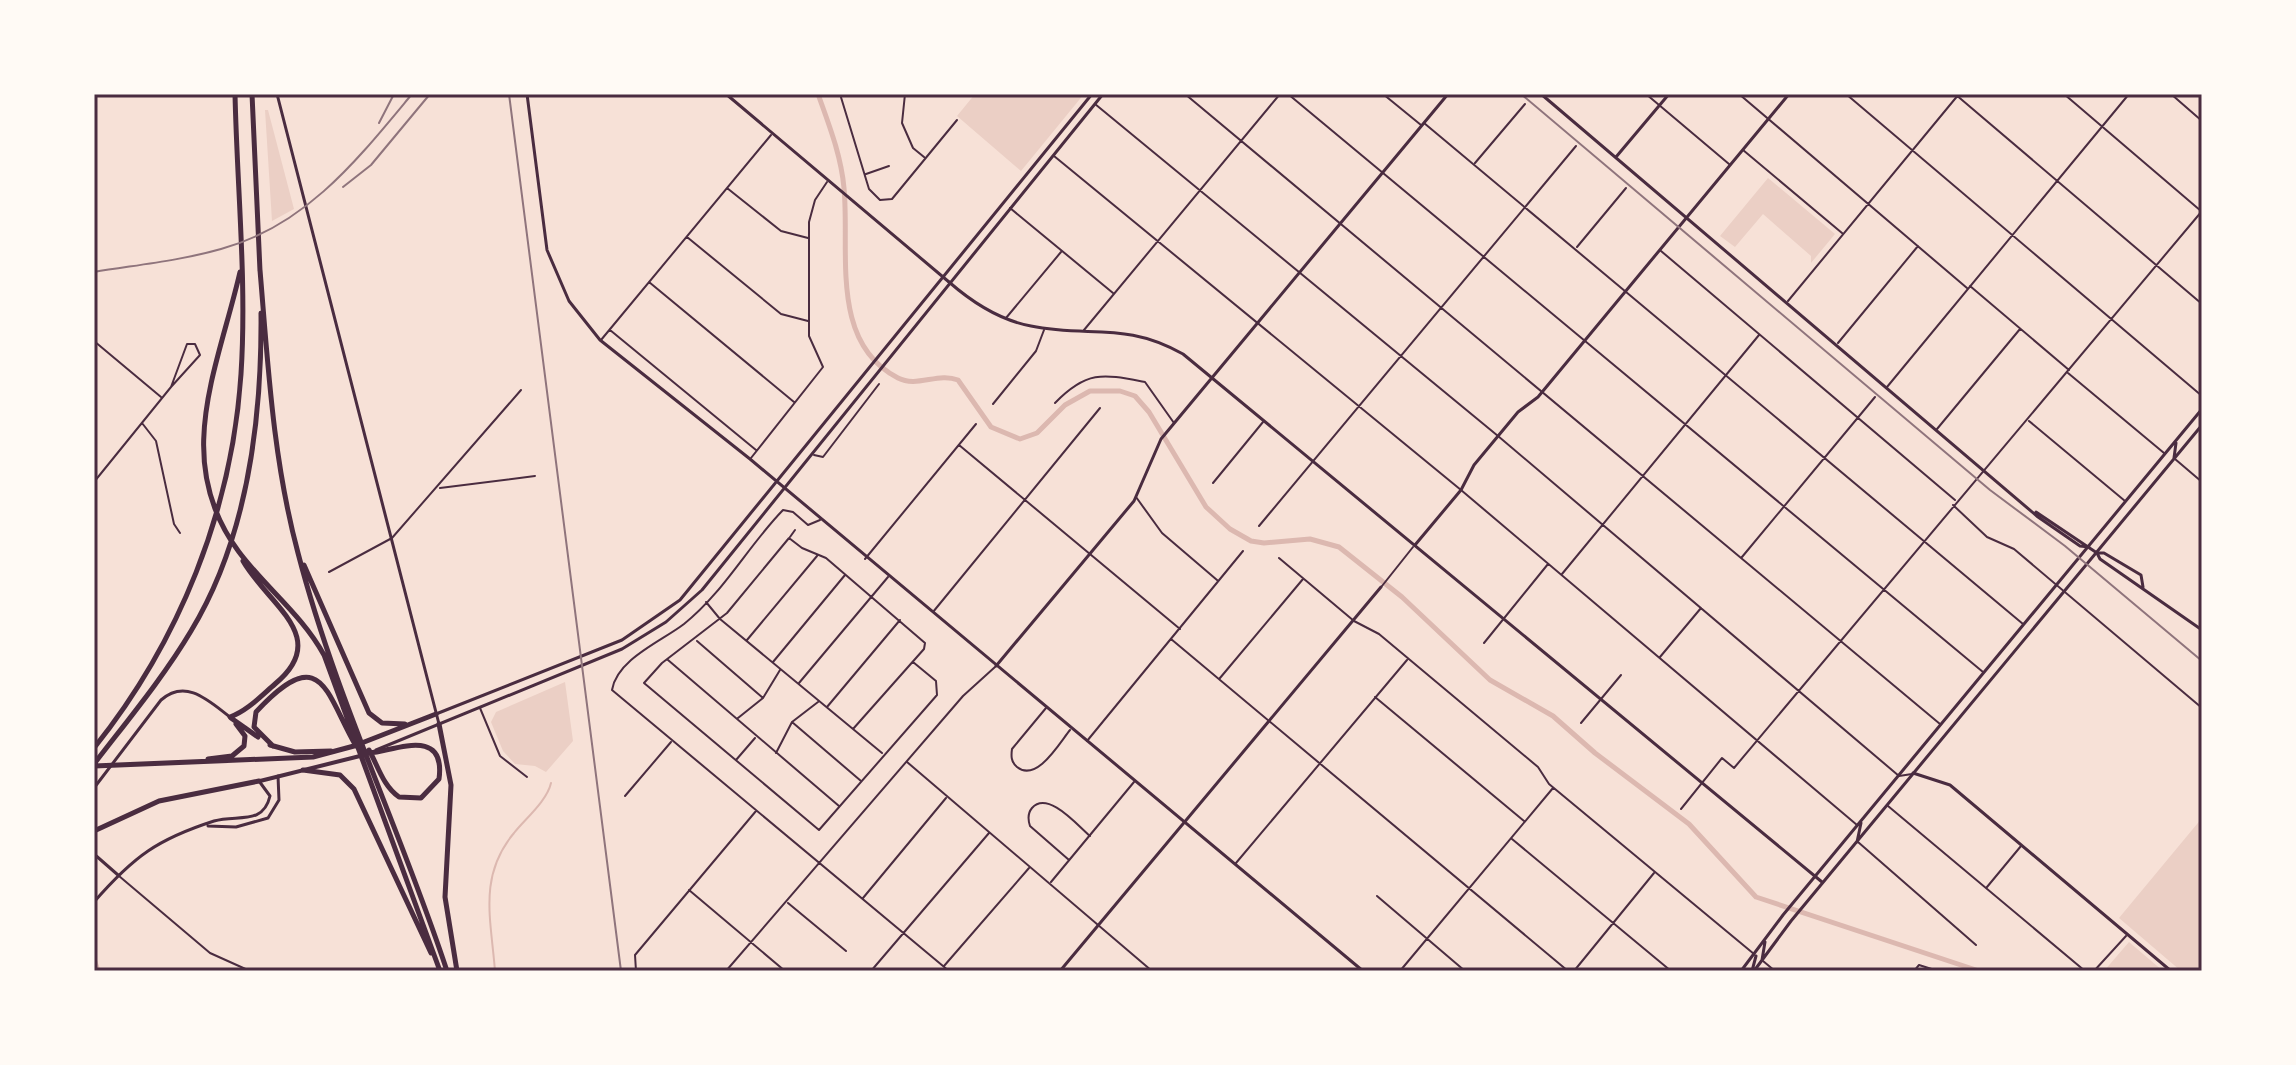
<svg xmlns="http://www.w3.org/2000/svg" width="2296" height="1065" viewBox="0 0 2296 1065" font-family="Rubik,sans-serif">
	<rect width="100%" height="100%" fill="#f7e1d7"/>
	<!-- green -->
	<path fill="#ebcfc5" d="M975,94h109l-63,77 -64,-55z
		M265,110h3l26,99 -22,12z
		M1768,178l67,56 -24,29v-7l-48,-42 -28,33 -15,-11z
		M565,682l8,59 -27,31 -11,-6 -20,-2 -12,-13 -12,-29 5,-10z
		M2202,818v153h-21l-62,-53z
		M2129,942l34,29h-59z"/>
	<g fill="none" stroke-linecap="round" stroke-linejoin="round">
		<!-- stream -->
		<path stroke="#dcb8b0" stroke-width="2" d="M495,971c-4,-52 -17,-95 19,-138 11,-14 33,-32 37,-50"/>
		<!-- canal -->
		<path stroke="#dcb8b0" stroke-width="5" d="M818,94c11,31 23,61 26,94 6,63 -15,155 54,190 19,10 40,-6 60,2l33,47 29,12 17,-6 28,-28 25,-14h30l15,5 14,16 57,95 24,22 21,12 13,2 46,-4 29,8 63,50 88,83 63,36 42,37 94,71 67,73 223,74
			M94,959l4,12"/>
		<!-- minor -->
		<path stroke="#4a2c40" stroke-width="2" d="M840,94l29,95 11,11 12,-1 65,-79
			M905,94l-3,29 11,25 11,9
			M1185,94l755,630
			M1288,94l695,578
			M1383,94l38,31
			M1646,94l83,70
			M1739,94l228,194
			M1846,94l356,302
			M1955,94l247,210
			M2064,94l137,117
			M2171,94l31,27
			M1095,104l403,332 401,340 13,-2
			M1424,123l599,501
			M1743,150l99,83
			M1054,156l407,334 396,335
			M1475,163l50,-59
			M866,174l23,-8
			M727,188l54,43 27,7
			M1010,208l103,85
			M687,237l94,77 27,7
			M1577,247l49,-59
			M1661,251l294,249
			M649,282l145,120
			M1970,286l99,84
			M1788,301l171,-207
			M1006,318l55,-66
			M610,330l146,120
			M1084,330l196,-236
			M601,340l170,-205
			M94,341l67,56
			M1838,343l80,-97
			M187,344h8l5,11 -29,32z
			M2068,373l96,80
			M1887,387l242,-293
			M1055,403c32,-33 48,-29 90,-21l29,41
			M993,404l43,-53 8,-21
			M2029,421l96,80
			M142,423l14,18 18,83 6,9
			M1937,429l83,-100
			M959,445l221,184
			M814,455l9,2 56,-73
			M751,458l72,-91 -14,-31v-114l6,-22 12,-18
			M2175,459l27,23
			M94,482l77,-95
			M1213,483l50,-61
			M440,488l95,-12
			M1136,497l26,36 55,47
			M1953,505l34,32 27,12 188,159
			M820,520l-12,5 -15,-13 -10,-2c-35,36 -59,82 -99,114 -22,17 -67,35 -72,66l337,281
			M1259,526l317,-380
			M790,537l5,-7
			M1742,557l133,-160
			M1279,558l75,63 25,13 159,133 11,17 205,170
			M865,559l111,-135
			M329,572l63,-34 129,-148
			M1562,574l197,-239
			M1382,586l31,-39
			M706,602l14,17 162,134
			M933,612l167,-204
			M1171,639l397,332
			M747,640l70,-84
			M697,641l66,57
			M1484,643l64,-79
			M1660,657l41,-49
			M668,660l171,146
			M773,662l72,-87
			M1220,678l83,-99
			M799,683l89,-106
			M1375,697l149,124
			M827,707l73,-87
			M480,708l20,48 27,21
			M1046,708l-34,41c-1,7 -1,13 5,18 20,16 43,-25 53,-37
			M738,718l25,-20 17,-28
			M792,722l69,59
			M1581,723l40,-48
			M853,729l71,-80 1,-6 -99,-85 -24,-10 -13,-10 -62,75 -65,50 -18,20 175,147 118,-135 -1,-14 -23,-19
			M1087,741l156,-190
			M776,753l16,-31 26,-20
			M736,760l19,-22
			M907,762l245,209
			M625,796l46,-54
			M1888,806l197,165
			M1681,809l41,-51 12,10 468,-557
			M1512,839l159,132
			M1858,842l118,103
			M1069,860l-39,-34c-2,-6 -3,-12 2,-18 16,-18 46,18 58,28
			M1236,863l171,-203
			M119,876l91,77 40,18
			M1051,882l83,-100
			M1987,887l34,-41
			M689,890l96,81
			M1377,896l88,75
			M863,898l83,-100
			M788,903l58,48
			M1763,961l12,10
			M944,966l85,-98
			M636,971l-1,-16 121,-144
			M726,971l237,-275 32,-29
			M871,971l118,-138
			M1400,971l153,-183
			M1574,971l80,-98
			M1914,971l5,-6 19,6
			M2094,971l32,-35"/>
		<!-- tertiary -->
		<path stroke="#4a2c40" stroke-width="3" d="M277,94l162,630
			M1541,94l497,423 42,29 9,1
			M1616,157l53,-63
			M949,282c24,21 50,38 82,44 58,12 94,-5 152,28l639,528
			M2036,512l61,41h7l37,22 2,12
			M1415,545l46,-55 13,-25 44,-53 20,-15 251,-303
			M2097,553l3,6 102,71
			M996,666l138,-165 27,-62 287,-345
			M1913,773l37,12 221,186
			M1060,971l321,-384"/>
		<!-- secondary -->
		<path stroke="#4a2c40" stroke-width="3" d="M527,94l20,156 22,51 31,39 150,119 613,512
			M726,94l223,188
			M2174,458l2,-15
			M436,714l186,-74 58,-40 412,-506
			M376,750l246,-101 44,-27 36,-32 401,-496
			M94,788l67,-88c25,-22 48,1 69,17
			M208,826l28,1 32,-9 11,-18 -1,-24
			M1857,842l4,-19
			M94,854l24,21
			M94,902c40,-46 64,-63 120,-81 23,-7 49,5 56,-25l-11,-15
			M1762,960l3,-18
			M1741,971l42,-56 419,-506
			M1752,971l4,-15
			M1754,971l37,-50 411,-496"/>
		<!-- primary -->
		<path stroke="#4a2c40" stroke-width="4" d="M260,781l104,-26"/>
		<!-- motorway -->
		<path stroke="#4a2c40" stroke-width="5" d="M252,94l8,177
			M260,270c8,95 13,190 38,283 37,143 103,278 149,418
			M240,272c-22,96 -69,189 -1,280 27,36 63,63 85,103l116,316
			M304,565l65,148 13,10 23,1
			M230,717c17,-6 31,-21 45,-33 57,-47 -7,-79 -32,-123
			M231,718l27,19
			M439,724l12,61 -6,112 12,74
			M270,745l25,7 36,-1
			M273,746l-19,-19 2,-15c66,-71 69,-20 100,34
			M94,748c85,-106 138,-237 147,-374 6,-92 -4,-187 -6,-280
			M369,750c9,16 14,36 30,47l22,1 18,-19c7,-52 -43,-29 -69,-26
			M208,759l24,-3 12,-10 1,-10 -9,-12
			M94,764c33,-43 69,-86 97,-133 57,-94 71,-211 70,-318
			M94,766l219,-9 41,-11 82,-32
			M303,770l37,5 14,14 77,164
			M94,831l65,-30 100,-20"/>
		<!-- rail -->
		<path stroke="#8f747c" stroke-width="2" d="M509,94l112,877
			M1521,94l469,396 75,56 137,115
			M379,123l15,-29
			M343,187l28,-22 59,-71
			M94,272c42,-7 85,-11 127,-23 85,-23 137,-90 191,-155"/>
	</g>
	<!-- border -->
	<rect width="2296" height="1065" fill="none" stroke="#fffaf5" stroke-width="192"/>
	<rect x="96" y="96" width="2104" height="873" fill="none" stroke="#4a2c40" stroke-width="3"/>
</svg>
